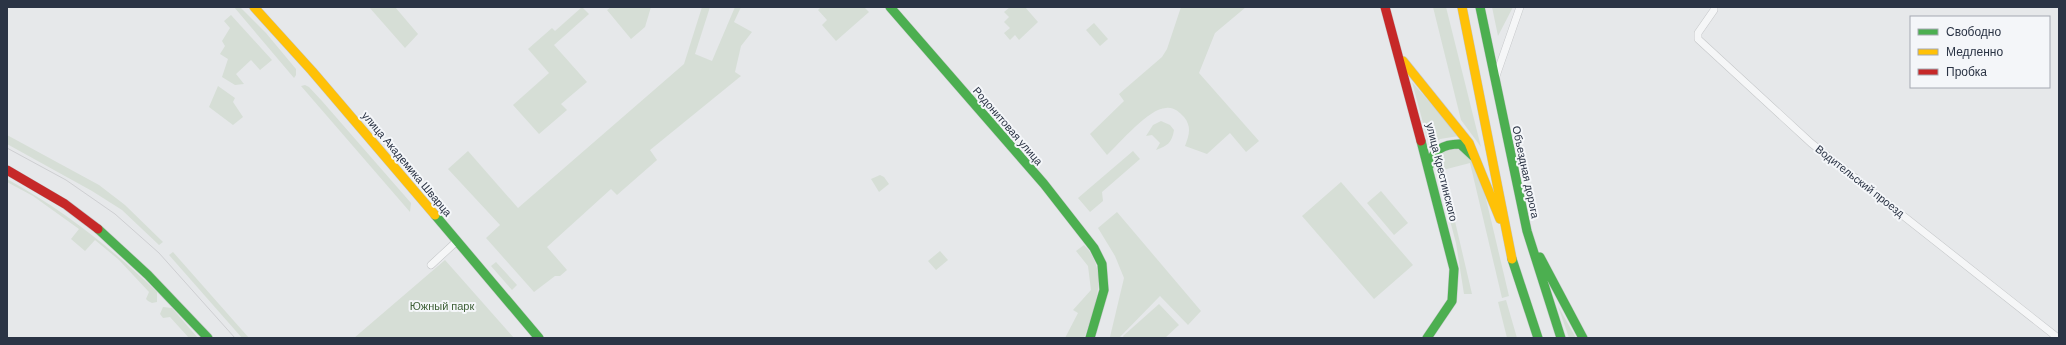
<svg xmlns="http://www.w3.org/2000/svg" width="2066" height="345" viewBox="0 0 2066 345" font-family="'DM Sans',sans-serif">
	<rect width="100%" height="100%" fill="#e6e8ea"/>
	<!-- green -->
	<path fill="#d6ded6" d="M234,7h6l26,26 30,36v6l-2,3z
		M369,7h26l23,27 -13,14z
		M582,7l7,7 -35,31 33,37 -26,22 6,6 -28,24 -26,-29 36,-32 -21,-24 24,-21 3,3z
		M611,7h40l-6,20 -14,12 -24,-29z
		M702,7h8l-15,47 17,7 23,-54h6l-7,15 18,10 -11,14 -6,26 6,4 -91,74 7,10 -40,35 -6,-6 -64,58 20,23 -7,6h-5l-21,16 -48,-54 14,-13 -52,-56 20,-18 50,57 166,-144z
		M821,7h43l5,5 -33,29 -14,-16 5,-5 -9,-10z
		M1010,7h15l13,15 -19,18 -4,-5 -5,5 -6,-7 6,-5 -6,-6 5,-5 -5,-5z
		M1181,7h65l-31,26 -16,40 60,68 -13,11 -16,-19 -23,21 -22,-8c4,-11 7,-19 -1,-29 -5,-5 -10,-10 -18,-9 -17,0 -46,35 -59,47l-17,-21 34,-33 -5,-7 43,-37 5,-8z
		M1433,7h13l35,140 -20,-27z
		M1492,7h21l-15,29z
		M231,15l41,45 -12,10 -9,-10 -15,14 8,10 -9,1 -13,-8 6,-18 -8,-5 5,-8 -3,-5 8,-13 -6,-7z
		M1094,23l14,16 -8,7 -14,-16z
		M1412,82l47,54 -19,3 -10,10z
		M305,85l4,2 13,14 89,102 -1,9 -109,-126z
		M218,86l17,12 -2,4 10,15 -10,8 -24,-18z
		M1161,121l9,4 4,5c-2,13 -7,16 -18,20l4,-7 -8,-8 -6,1 7,-11z
		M7,135l92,50 26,20 38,37 -4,3 -37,-35 -30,-19 -85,-47z
		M1448,149h9l9,4 9,10 8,23 26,110 -7,2 -32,-135 -27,7 29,124h-8l-8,-51 -21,-79 7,-12z
		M1133,151l7,8 -38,33 1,9 -13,11 -12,-14z
		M880,175l4,2 5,7 -10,8 -8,-13z
		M7,179c58,32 103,68 150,113v10l-5,1 -4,-2 -2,-2 3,-7 -30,-32 -24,-20 -10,11 -14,-12 8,-10 -46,-33 -26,-14z
		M1341,182l72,83 -39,34 -72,-83z
		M1381,191l27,32 -14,12 -27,-32z
		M1117,212l84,99 -13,14 -28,-29 -41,42 -9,-1 14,-59 -9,-22 -17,-28z
		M1084,245c26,26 11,63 0,93h-19l13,-25 -5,-3 18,-20 -3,-24 -12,-15z
		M940,251l8,9 -12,10 -8,-9z
		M173,252l76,86h-7l-73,-83z
		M445,260l69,78h-160z
		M496,262l21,23 -5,5 -21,-24z
		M1506,300l11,38h-10l-9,-36z
		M1159,304l20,21 -14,13h-41l-1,-2z
		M1558,306l18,32h-7z
		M163,307l9,1 26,30h-9l-19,-21 -7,1 -3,-4z"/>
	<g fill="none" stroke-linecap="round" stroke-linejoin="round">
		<!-- street casing -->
		<g stroke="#c4c6c8" stroke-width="8">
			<path id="street" d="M1714,7v3l-16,23v6l113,104 247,195
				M1495,79l25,-72
				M431,265l26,-24"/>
		</g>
		<!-- fast casing -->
		<g stroke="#c4c6c8" stroke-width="10">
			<path id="fast" d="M890,7l154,177 50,64 8,16 2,26 -14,48
				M1480,7l47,224 34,107
				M1421,141l33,128 -2,32 -25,37
				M1429,166c4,-17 15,-22 31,-22l13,12
				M435,215l104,123
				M98,229l50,46 60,63
				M1540,257l43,81
				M1512,259l26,79"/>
		</g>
		<!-- slow casing -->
		<g stroke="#c4c6c8" stroke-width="10">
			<path id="slow" d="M254,7l58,64 123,144
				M1462,7l50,252
				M1403,61l66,82 31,76"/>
		</g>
		<!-- jam casing -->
		<g stroke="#c4c6c8" stroke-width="10">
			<path id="jam" d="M1385,7l36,134
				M7,170l58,34 33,25"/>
		</g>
		<!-- street -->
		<use href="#street" stroke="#f5f6f7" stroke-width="7"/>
		<!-- fast -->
		<use href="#fast" stroke="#4caf50" stroke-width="9"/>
		<!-- slow -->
		<use href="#slow" stroke="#ffc107" stroke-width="9"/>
		<!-- jam -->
		<use href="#jam" stroke="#c62828" stroke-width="9"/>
		<!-- tram -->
		<path stroke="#cecfd2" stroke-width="1" d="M7,148l59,32 49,34 44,39 76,85"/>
	</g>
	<g text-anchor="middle" stroke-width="4" stroke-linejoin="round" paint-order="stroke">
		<!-- street labels -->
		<g font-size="11" fill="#2b3445" stroke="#f4f6f9">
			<text transform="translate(1008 126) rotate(49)" y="4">Родонитовая улица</text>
			<text transform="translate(407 164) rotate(50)" y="4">улица Академика Шварца</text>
			<text transform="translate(1442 172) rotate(76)" y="4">улица Крестинского</text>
			<text transform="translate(1526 172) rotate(78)" y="4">Объездная дорога</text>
			<text transform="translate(1860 181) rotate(38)" y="4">Водительский проезд</text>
		</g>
		<!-- park labels -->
		<g font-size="11" fill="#3f6138" stroke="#f4f6f9">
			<text x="442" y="310">Южный парк</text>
		</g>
	</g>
	<!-- border -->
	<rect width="2066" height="345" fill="none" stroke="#2b3445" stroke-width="16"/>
	<!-- legend -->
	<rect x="1910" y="16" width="140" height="72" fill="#f4f6f9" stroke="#a4a8b1"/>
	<rect x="1918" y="29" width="20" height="6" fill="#4caf50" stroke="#a4a8b1"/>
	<text x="1946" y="36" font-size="12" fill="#2b3445">Свободно</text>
	<rect x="1918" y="49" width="20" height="6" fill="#ffc107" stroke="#a4a8b1"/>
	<text x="1946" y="56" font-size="12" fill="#2b3445">Медленно</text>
	<rect x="1918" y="69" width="20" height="6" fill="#c62828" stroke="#a4a8b1"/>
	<text x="1946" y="76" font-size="12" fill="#2b3445">Пробка</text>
</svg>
